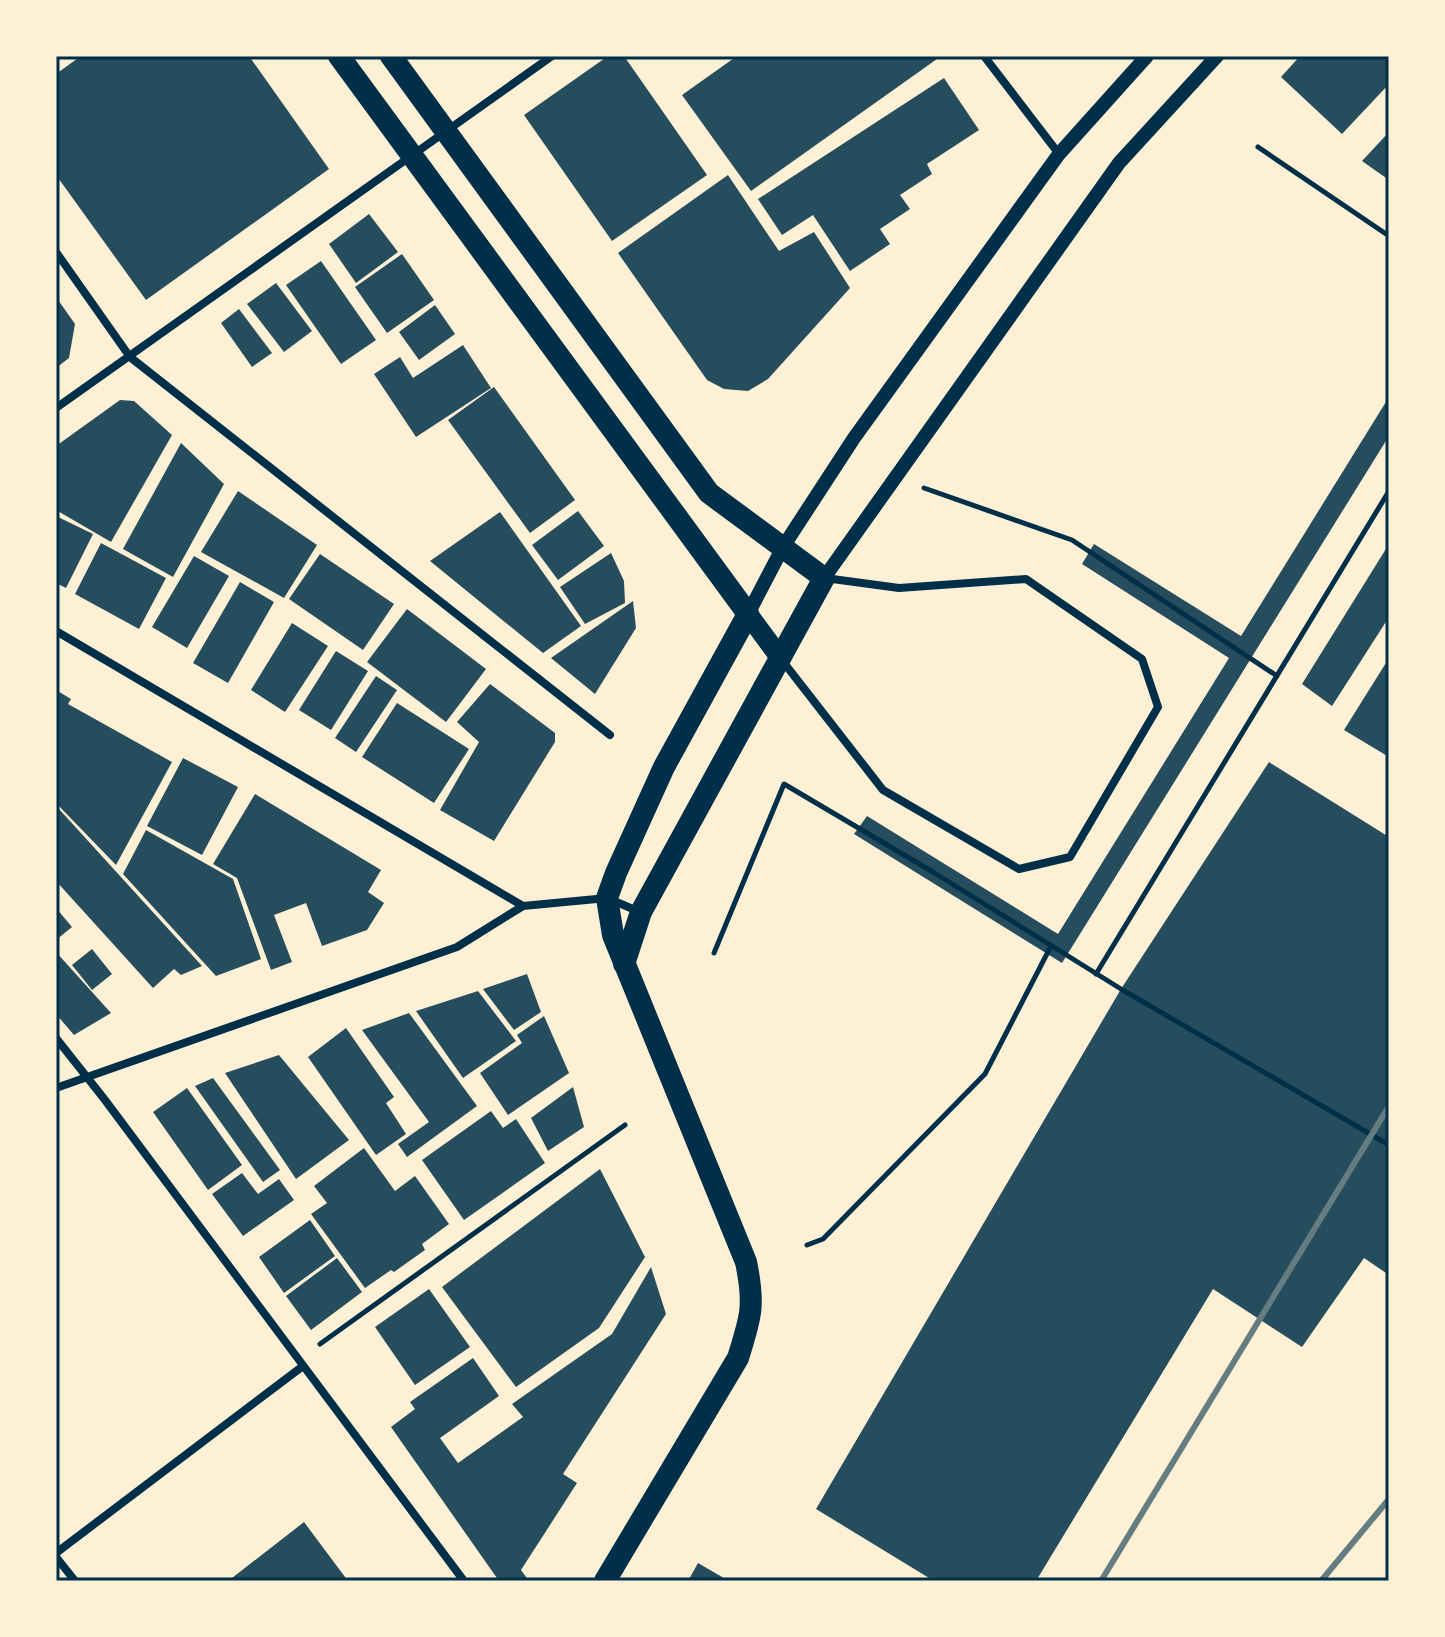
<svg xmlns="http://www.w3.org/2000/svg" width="1445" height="1637" viewBox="0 0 1445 1637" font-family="'IBM Plex Serif',serif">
	<rect width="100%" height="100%" fill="#fdf0d5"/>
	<!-- building -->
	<path fill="#264d5e" d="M81,56h168l80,113 -183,131 -90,-125v-101z
		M608,56h16l83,119 -95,66 -88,-126z
		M737,56h197l3,3 -186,132 -69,-96z
		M1300,56h89v28l-47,50 -61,-57z
		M944,78l35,52 -52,34 5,10 -32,21 10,14 -30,20 10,15 -40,27 -37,-56 -31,20 -24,-36z
		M1389,132v48l-27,-19z
		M728,175l51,76 35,-19 36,56 -82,91 -20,12 -24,-2 -17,-9 -89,-127z
		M369,214l29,38 -42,31 -27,-39z
		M402,254l32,46 -47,33 -32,-46z
		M321,261l55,79 -35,24 -55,-79z
		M276,283l36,48 -28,21 -37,-48z
		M56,297l19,27 -6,34 -13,10z
		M435,305l20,29 -36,26 -20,-28z
		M239,309l33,44 -20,14 -31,-44z
		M463,345l28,43 -75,49 -42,-63 26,-17 13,21z
		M494,387l81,113 -45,33 -82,-113z
		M1389,397v39l-327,527 -208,-129 13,-18 191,118 171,-276 -147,-94 12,-20 147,92z
		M120,400l14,1 38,34 -61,107 -55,-32v-64z
		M181,443l43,41 -51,93 -50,-28z
		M238,491l79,54 -33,53 -83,-46z
		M578,511l26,35 -46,34 -26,-35z
		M500,512l81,114 -38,27 -113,-92z
		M56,516l37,18 -27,54 -10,-5z
		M101,543l65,35 -27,51 -64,-35z
		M1389,544v73l-57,89 -30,-22z
		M611,553l13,28 1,22 -40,21 -25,-37z
		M320,554l74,50 -31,46 -74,-51z
		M194,556l35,20 -42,72 -35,-21z
		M240,582l34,20 -46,81 -35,-20z
		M633,601l3,27 -41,66 -44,-36z
		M407,609l79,60 -40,53 -79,-60z
		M292,623l36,23 -43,66 -34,-22z
		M336,651l32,20 -37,59 -32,-20z
		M1389,658v99l-45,-27z
		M376,676l21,14 -41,62 -21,-14z
		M490,684l65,49v9l-61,99 -54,-31 39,-68 -22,-20z
		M56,690l15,9 -3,5 104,58 -56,103 -60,-62z
		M397,703l72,46 -35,54 -72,-46z
		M183,758l55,29 -36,68 -55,-29z
		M1269,762l120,75v438l-25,-17 -62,89 -89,-58 -177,292h-102l-118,-72 305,-520z
		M255,794l126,76 -13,22 16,11 -17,27 -45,16 -16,-43 -32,12 18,47 -21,8 -34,-92 -24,-14z
		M59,809l143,157 -21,9 -7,-6 -21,19 -97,-107v-70z
		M146,830l87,49 28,80 -45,17 -93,-102z
		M56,908l16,19 -16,13z
		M92,949l20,25 -20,16 -20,-25z
		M56,952l55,61 -37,22 -18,-21z
		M527,974l14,38 -27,18 -31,-41z
		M478,991l38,50 -53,37 -47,-67z
		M409,1013l68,93 -70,51 -9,-13 31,-22 -67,-92z
		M544,1016l25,57 -61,42 -28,-42 42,-30 -5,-8z
		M346,1028l48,69 -8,6 20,31 -30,21 -68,-98z
		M279,1055l70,85 -53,39 -71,-106z
		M213,1078l67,92 -17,12 -68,-96z
		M573,1087l11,40 -36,24 -17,-33z
		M187,1088l55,77 -34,25 -55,-78z
		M491,1111l12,17 13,-9 29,44 -81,57 -42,-60z
		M364,1148l31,43 20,-15 34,48 -27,20 3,6 -31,22 -3,-2 -26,18 -54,-74 16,-11 -13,-17z
		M600,1169l45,88 -46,71 -83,59 -74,-100z
		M242,1173l16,21 21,-15 15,21 -51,36 -31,-42z
		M310,1220l25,36 -51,37 -25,-36z
		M337,1258l25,34 -51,38 -25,-34z
		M651,1267l15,47 -103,160 14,9 -56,87 8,11h-30l-108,-154 24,-18 -5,-7 63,-44 26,38 -59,42 18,25 65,-46 -11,-13 100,-70z
		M429,1289l41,58 -55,38 -40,-58z
		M304,1522l44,59h-114l-2,-3z
		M698,1563l31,18h-41z"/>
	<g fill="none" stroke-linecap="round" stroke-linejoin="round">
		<!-- path -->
		<path stroke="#003049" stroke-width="5" d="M1258,147l131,89
			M924,488l148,52 205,136
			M714,953l70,-169 149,88 188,117 268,156
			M1096,974l293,-483
			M807,1245l16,-6 162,-165 66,-128
			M320,1344l305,-219"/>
		<!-- minor -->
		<path stroke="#003049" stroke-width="8" d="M984,56l75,98
			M56,252l74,105 480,378
			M56,408l496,-352
			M56,631l467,275 84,-8 33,14
			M781,659l102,131 136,79 51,-12 88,-150 -16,-48 -116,-80 -127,9 -74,-10
			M56,1038l49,62 359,481
			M56,1088l401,-141 66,-41
			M56,1553l247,-187
			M56,1557l19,24"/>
		<!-- tertiary -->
		<path stroke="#003049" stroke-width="14" d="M824,578l295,-415 98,-107
			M748,614l35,-67 71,-109 205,-284 88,-98"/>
		<!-- primary -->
		<path stroke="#003049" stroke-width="20" d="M748,614l33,45"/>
		<!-- trunk -->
		<path stroke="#003049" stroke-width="22" d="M339,56l409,558 -84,153 -48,106 -9,25 6,37 133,327c9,43 5,55 -8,96l-133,223
			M391,56l318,437 115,85 -183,334 -17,52"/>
		<!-- rail -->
		<path stroke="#657d81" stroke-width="6" d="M1101,1581l288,-475
			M1321,1581l68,-82"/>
	</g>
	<!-- border -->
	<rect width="1445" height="1637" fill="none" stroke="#fdf0d5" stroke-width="116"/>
	<rect x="58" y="58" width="1329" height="1521" fill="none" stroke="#003049" stroke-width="3"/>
</svg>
